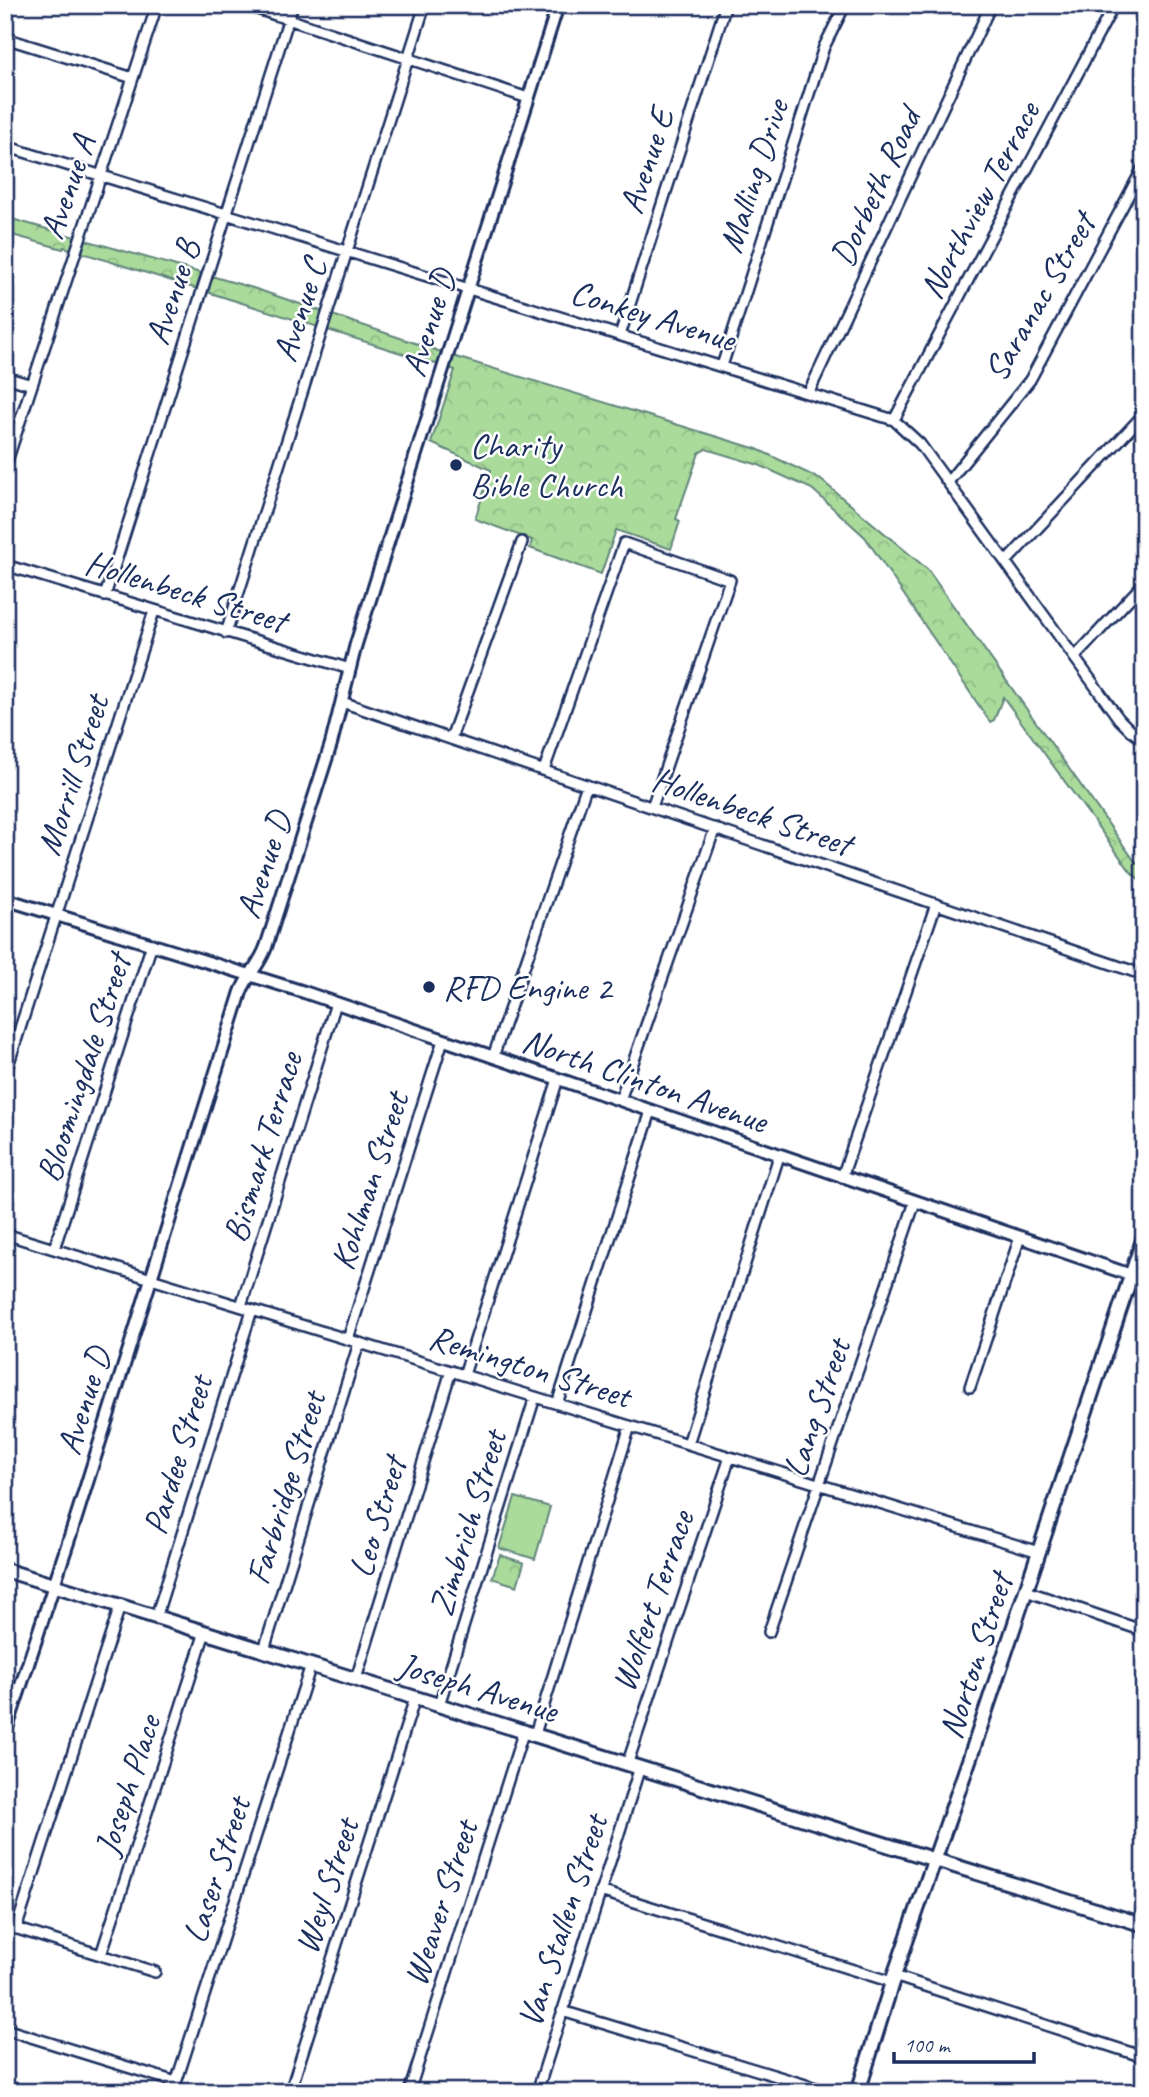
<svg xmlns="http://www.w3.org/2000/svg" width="1149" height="2097" viewBox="0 0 1149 2097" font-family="Caveat,sans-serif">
	<defs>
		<pattern id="park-crowns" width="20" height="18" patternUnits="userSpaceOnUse" patternTransform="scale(1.75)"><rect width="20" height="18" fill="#aadb9b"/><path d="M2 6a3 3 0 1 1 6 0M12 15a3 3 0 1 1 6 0" fill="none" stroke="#92bc88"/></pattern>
	</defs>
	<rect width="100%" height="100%" fill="#fff"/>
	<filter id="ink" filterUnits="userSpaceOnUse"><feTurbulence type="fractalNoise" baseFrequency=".0143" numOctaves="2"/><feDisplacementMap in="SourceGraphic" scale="14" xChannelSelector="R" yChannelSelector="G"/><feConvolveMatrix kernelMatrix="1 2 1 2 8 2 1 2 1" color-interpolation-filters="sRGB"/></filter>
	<g filter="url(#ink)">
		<!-- green -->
		<path fill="#aadb9b" stroke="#62857c" stroke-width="2" d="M515,1497l35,10 -15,52 -36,-11z"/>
		<!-- park -->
		<path fill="url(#park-crowns)" stroke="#62857c" stroke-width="2" d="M5,217l248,71 206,70 298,91 63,30 107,90 207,291 10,9v15l-13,-12 -128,-175 -9,23 -4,2 -125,-185 -53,-48 -53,-24 -53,-16 -7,4 -23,66 4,2 -9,28 -55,-19 -15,44 -71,-26 2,-8 -57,-21 16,-49 -60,-27 24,-73 -391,-123 -1,2 -58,-16z
			M500,1555l24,8 -7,23 -25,-8z"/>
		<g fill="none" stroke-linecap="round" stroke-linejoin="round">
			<!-- minor casing -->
			<g stroke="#1b2f5e" stroke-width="14">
				<path id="minor" d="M245,5l283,93
					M5,38l128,40
					M5,146l889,274 26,24 199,275 11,11 14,10
					M620,335l106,-330
					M722,366l102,-319 21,-42
					M5,377l27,8
					M809,392l182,-387
					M894,420l220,-415
					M5,467l152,-462
					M948,482l82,-102 114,-214
					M1006,562l138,-148
					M5,565l345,104
					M105,596l188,-591
					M226,633l199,-628
					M1075,657l69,-74
					M342,702l802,273
					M451,738l71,-196
					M544,770l80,-227 106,37 -78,227
					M493,1057l94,-272
					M5,1075l149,-464
					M620,1100l95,-272
					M842,1177l94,-273
					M5,1234l1034,318
					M54,1249l98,-305
					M241,1306l95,-303
					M348,1339l95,-299
					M464,1375l94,-296
					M970,1387l50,-150
					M557,1404l94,-293
					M688,1444l91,-288
					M1026,1591l118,40
					M156,1617l96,-307
					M769,1632l146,-430
					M264,1650l95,-307
					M356,1679l95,-308
					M439,1705l96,-308
					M535,1734l95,-308
					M628,1762l102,-305
					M600,1891l292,91
					M5,1925l150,47
					M16,1929l104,-323
					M101,1955l104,-323
					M894,1976l250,81
					M562,2011l267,81
					M5,2029l171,53
					M173,2092l138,-427
					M290,2092l125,-394
					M409,2092l115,-362
					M537,2092l103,-325"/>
			</g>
			<!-- tertiary casing -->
			<g stroke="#1b2f5e" stroke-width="16">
				<path id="tertiary" d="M5,899l299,93 827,283 13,7
					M5,1734l71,-216 165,-526c6,-16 19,-28 25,-45l65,-203 25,-100 202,-639"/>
			</g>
			<!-- secondary casing -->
			<g stroke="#1b2f5e" stroke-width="18">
				<path id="secondary" d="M5,1570l1139,355
					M858,2092l36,-116 79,-227 171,-512"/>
			</g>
			<!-- minor -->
			<use href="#minor" stroke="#fff" stroke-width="9"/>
			<!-- tertiary -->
			<use href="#tertiary" stroke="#fff" stroke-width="10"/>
			<!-- secondary -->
			<use href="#secondary" stroke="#fff" stroke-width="12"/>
		</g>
	</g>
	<!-- markers -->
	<g fill="#1b2f5e" stroke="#fff" stroke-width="2.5">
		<circle cx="456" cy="465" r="7"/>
		<circle cx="429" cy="987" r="7"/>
	</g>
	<g text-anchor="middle" stroke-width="5" stroke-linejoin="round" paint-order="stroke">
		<!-- street labels -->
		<g font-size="35" fill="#1b2f5e" stroke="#fff">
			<text transform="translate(646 161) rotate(-72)" y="12">Avenue E</text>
			<text transform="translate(753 176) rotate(-72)" y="12">Malling Drive</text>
			<text transform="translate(67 187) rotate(-71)" y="12">Avenue A</text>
			<text transform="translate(875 187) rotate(-65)" y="12">Dorbeth Road</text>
			<text transform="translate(979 200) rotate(-62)" y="12">Northview Terrace</text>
			<text transform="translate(172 292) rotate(-72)" y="12">Avenue B</text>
			<text transform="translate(1039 297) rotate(-60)" y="12">Saranac Street</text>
			<text transform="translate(299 310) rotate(-72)" y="12">Avenue C</text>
			<text transform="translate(653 315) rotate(17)" y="12">Conkey Avenue</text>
			<text transform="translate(428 323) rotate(-73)" y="12">Avenue D</text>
			<text transform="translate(186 591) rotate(17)" y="12">Hollenbeck Street</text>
			<text transform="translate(72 775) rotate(-72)" y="12">Morrill Street</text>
			<text transform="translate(752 811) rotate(19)" y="12">Hollenbeck Street</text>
			<text transform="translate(263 865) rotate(-72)" y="12">Avenue D</text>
			<text transform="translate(83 1068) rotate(-72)" y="12">Bloomingdale Street</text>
			<text transform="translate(645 1080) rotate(19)" y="12">North Clinton Avenue</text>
			<text transform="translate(262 1147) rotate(-73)" y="12">Bismark Terrace</text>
			<text transform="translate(369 1181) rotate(-72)" y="12">Kohlman Street</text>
			<text transform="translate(530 1366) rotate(17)" y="12">Remington Street</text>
			<text transform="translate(83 1401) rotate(-73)" y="12">Avenue D</text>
			<text transform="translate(816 1408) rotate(-71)" y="12">Lang Street</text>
			<text transform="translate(177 1455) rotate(-73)" y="12">Pardee Street</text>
			<text transform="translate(285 1488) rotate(-73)" y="12">Farbridge Street</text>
			<text transform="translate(377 1517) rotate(-73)" y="12">Leo Street</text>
			<text transform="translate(467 1523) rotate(-73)" y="12">Zimbrich Street</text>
			<text transform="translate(652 1601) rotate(-71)" y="12">Wolfert Terrace</text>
			<text transform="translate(975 1656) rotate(-72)" y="12">Norton Street</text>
			<text transform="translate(478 1687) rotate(17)" y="12">Joseph Avenue</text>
			<text transform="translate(127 1785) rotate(-72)" y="12">Joseph Place</text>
			<text transform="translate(216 1870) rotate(-72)" y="12">Laser Street</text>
			<text transform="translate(326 1886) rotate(-72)" y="12">Weyl Street</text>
			<text transform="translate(440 1903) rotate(-72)" y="12">Weaver Street</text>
			<text transform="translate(562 1921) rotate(-72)" y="12">Van Stallen Street</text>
		</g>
		<!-- poi labels -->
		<g font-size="35" fill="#1b2f5e" stroke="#fff" text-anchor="start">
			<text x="470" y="457">Charity<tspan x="470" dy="40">Bible Church</tspan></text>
			<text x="443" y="999">RFD Engine 2</text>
		</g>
	</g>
	<!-- margin -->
	<rect width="1149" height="2097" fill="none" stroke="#fff" stroke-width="28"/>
	<rect x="14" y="14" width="1121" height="2069" fill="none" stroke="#1b2f5e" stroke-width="2.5" filter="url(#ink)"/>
	<!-- scale -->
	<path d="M894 2052v10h140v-10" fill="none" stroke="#1b2f5e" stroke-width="3.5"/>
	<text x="904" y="2052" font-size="21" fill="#1b2f5e" stroke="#ffffff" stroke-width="5" paint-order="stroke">100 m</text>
</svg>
